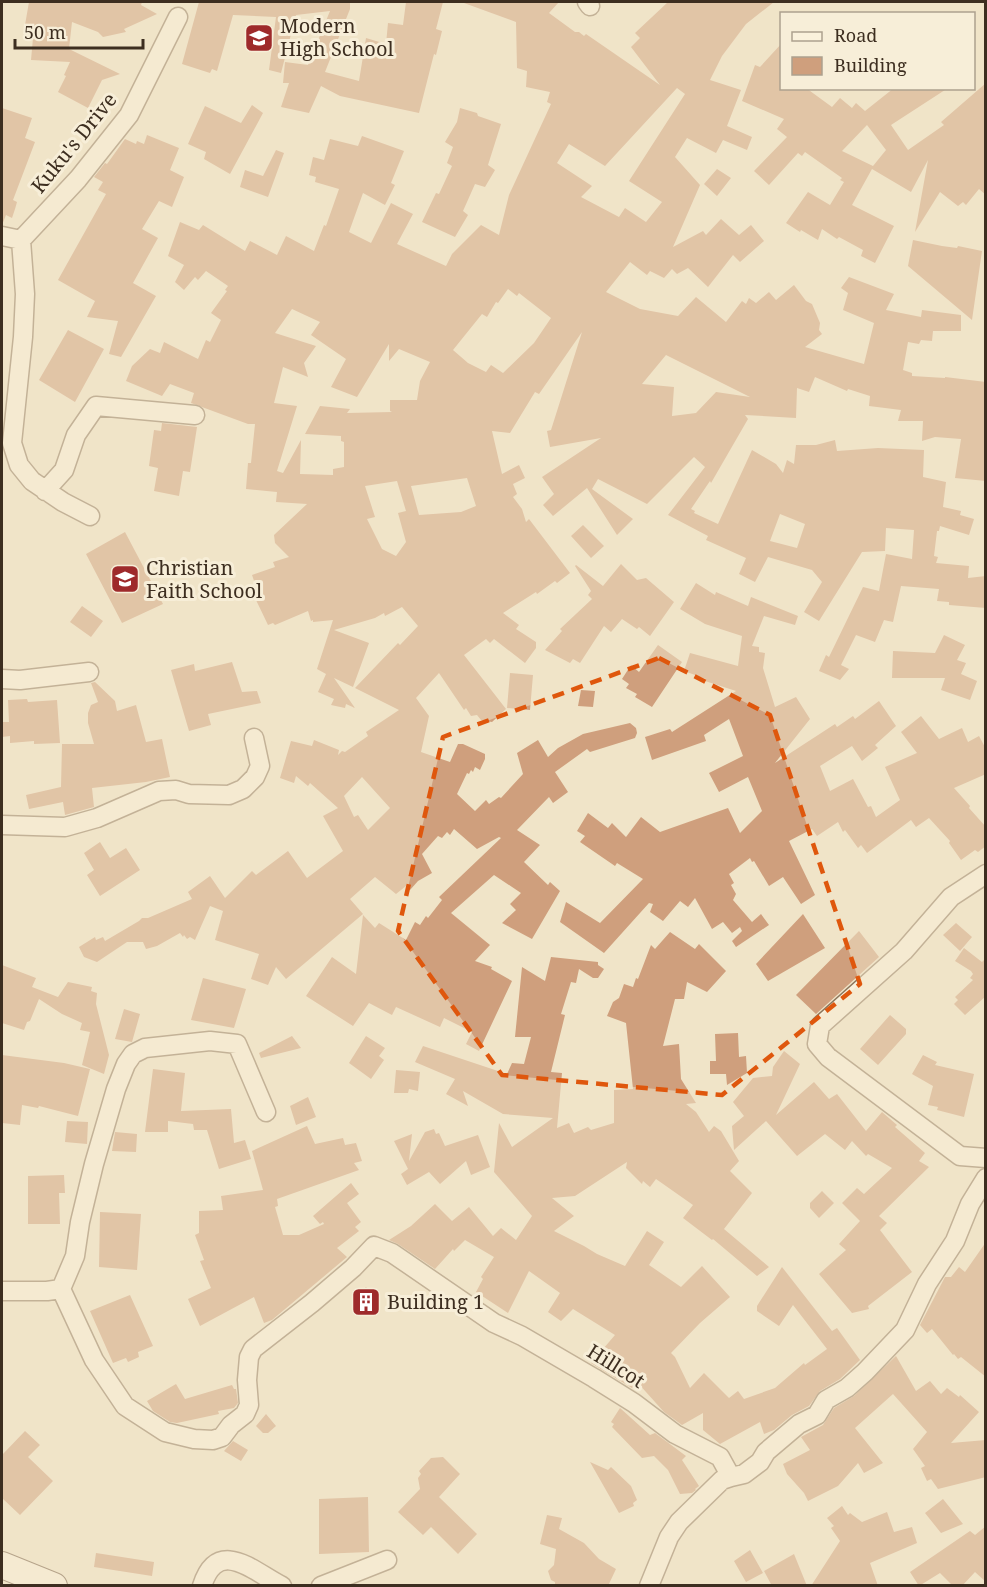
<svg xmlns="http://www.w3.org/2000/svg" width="987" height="1587" viewBox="0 0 987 1587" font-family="'Noto Serif',serif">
	<rect width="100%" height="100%" fill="#f0e4c8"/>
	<!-- building -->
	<path fill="#cf9f7d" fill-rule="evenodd" d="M29,2h113l-1,3 16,9 -33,15 2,3 -23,5 -5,-5 -26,-10 -3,27 51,25 -18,6 -14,28 -30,-16 8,-16 -2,-1 6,-13 -39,-2 3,-33 -9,-2z
		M199,2h151v7l-25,63 34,9 7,-43 20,6 2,-21 15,2 3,-23h37l-7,27 6,2 -6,24 -2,-1 -15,59 -79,-17 -19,-10 -12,27 -28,-6 8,-24h-6l2,-21 23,3 22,-54 -34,4 -15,58 -12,-3 7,-53 -43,-2 -16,56 -5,-2 -2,4 -28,-9z
		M464,3l95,-1 -10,11 26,19h4l5,4 2,-2 74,51 -29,-38 9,-9 -5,-5 33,-31h106l-28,22 -24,32 -12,24 31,10 -14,36 25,11 -5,13 -24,-10 -7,13 -29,-15 -12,19 25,28 -27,62 30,-16 3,4 15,-16 18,16 12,-10 13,16 -24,21 -7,-7 -25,32 -20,-19 -11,6 -5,-5 -8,9 -14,-7 -3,4 -17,-13 -24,30 34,17 38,7 18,-19 30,25 16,-21 4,3 3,-6 7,5 13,-11 7,8 18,-15 12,16 6,3 8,19 -1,7 3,4 -17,13 59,17 10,-41 -31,-13 5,-17 -7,-5 8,-11 45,17 -8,16 35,7 1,-7 39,5v16h-28l-1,10 -11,-1 -2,4 -11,-2 -5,28 9,3v3l33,2v-1l41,5v99l-31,-3 6,-39 -26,-2 -13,4 1,-20h-25l3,-11 -32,-4 1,-10 -22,-7 -1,2 -32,-14 -6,15 -12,-4 -1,30 -51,-3 3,4 -37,64 -1,-2 -19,28 4,2 -1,2 24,11 34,-74 24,14 7,9 4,-13 7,4 2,-19h20l19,-5 2,11 41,-3 46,2 -1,27 23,5 -3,25 18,4 -1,4 14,4 -5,16 -29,-9 -1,5h-2l-3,25 4,1 -2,6 33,3 -1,12 18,-2v32l-37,-3v-3l-12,-1 2,-12 -38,-3 -8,36 -9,-2 -9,22 -19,-7 -15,30 8,4 -9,11 -21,-9 7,-16 3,2 34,-70 16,4 7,-37 26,5 2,-29 -28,-2 -1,23 -23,1 -43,69 -15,-9 18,-30 -10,-12 -44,-13 -13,25 -16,-8 7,-16 -40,-18 2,-4 -40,-21 37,-48 -11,-10 -47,47 -49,-25 -6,10 41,30 -16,16 -30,-47 -34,28 -10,-11 11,-11 -12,-17 59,-39 -51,9 -3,-16 4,-1 31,-98 -43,62 -4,-2 -25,41 -18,-2 10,43 17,-9 6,13 -12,6 4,10 -4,3 9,12 4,13 3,-3 41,54 -13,10 -2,-2 -18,13 -1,-2 -33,21 16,12 -3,4 20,13v6l-11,15 -31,-24 -4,4 -4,-4 -22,16 42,54 -14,13 -11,-2 -4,-5 -6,1 -5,-8 -2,2 -25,-37 -23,25 13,18 -8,36 29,10 8,-18h5l22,10v5l-5,11 -5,-3 -2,5 -2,-2 -2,4 -2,-1 -10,21 18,17 11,-11 3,4 10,-7 2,1 22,-24 -6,-21 21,-13 10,17 10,-9 25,-14 47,-11 6,5 1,5 -2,5 -45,14 -3,-3 -32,23 13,20 -15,11 -4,-6 -32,33 23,15 -16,17 24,23 2,-3 10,9 -28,48 -30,-16 14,-13 -6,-6 11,-11 -27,-18 -43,38 39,32 -15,16 17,6 -1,2 21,12 -33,70 -13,-7 6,-12 -28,-14 -4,9 -44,-20 -4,8 -23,-12 -16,23 -47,-30 26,-39 24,17 7,-59 12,13 4,-5 27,17 9,-18 5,3 6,-9 2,2 14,-18 -3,-3 62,-59 -2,-1 -22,12 -23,-20 -4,6 -3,-3 -5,6 -4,-2 -16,18 10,19 -14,8 -8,9 -4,-4 -10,8 -21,-17 -25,22 13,15 -77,65 -10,-12 -8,18 -17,-6 8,-25 -44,-14 8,-29 -13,-5 -15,34 -5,-3 -3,2 -3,-4 -1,2 -3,-4 -23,13 -11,3 -3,-7h-16l-30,20 -13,-5 -5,-10 16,-10 1,3 7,-3 2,4 34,-20 3,-3h6l44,-19 -4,-7 22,-16 15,22 27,-27 4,4 32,-24 19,27 36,-27 -20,-35 15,-8 -28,-25 -2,3 -12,-10 -2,7 -14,-5 11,-37 21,5 2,-6 25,10 -1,5 4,-4 3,1 23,-16 -2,-4 33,-22 -44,-22 43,-45 2,2 18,-19 -16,-19 -17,9 -1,-3 -9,5 -41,12 35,13 -16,44 -19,-9 21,30 -9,-4 -1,4 -14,-3 3,-6 -16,-7 8,-18 -9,-5 16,-49 -20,2v-2l-2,1 -3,-10 -33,14 -2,-2 -5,2 -12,-25 4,-2 -8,-23 23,-8 -2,-5 16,-5 -14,-14 -1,-8 33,-31 -31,-2 1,-10 -31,-3 2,-26h3l4,-39h-7l-57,-21 3,-10 -24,-9 -8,12 -36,-15 6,-15 18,-17 10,4 4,-11 34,17 8,-19 4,2 11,-22 -10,-7 16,-22 -2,-1 3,-4 -22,-15 -8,9 -3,-3 -11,13 -9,-8 9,-17 -16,-9 12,-34 19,8 4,-5 42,26 5,-10 27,14 9,-19 28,15 10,-26 2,1 13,-37 -24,-7 1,-5 -7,-2 4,-18 11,3 6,-21 28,7 4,-10 42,15 -13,32 4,2 -10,20 -22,-12 -14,39 22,11 20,-40 22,11 -16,30 49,22 6,-12 29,-29 18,10 10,-40 42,-91 -4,-2 3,-10 -24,-5 1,-16 -10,-3 -1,-46zM677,88l8,6 -56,87 33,21 -16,20 -21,-14 -6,9 -38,-20 11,-11 -35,-23 12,-19 36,22zM508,289l9,7 2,-3 32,25 -17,25 -31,30 -12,-8 -5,7 -18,-9 -15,-13 29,-36 5,3 9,-15 2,1zM292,309l28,13 -9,13 35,24 -15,28 26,10 32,-53v17l10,-12 31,13 -10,19 -3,19h-27v11l2,1 -45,1 3,-4 -30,-3 -15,28 36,2v5l3,1v25l-11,2v6l-33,-1 1,-34 -18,33 -6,-2 20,-65 -23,-3 9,-36 25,10 -4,-14 12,-17 -41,-13zM666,355l84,42 -34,-5 -20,21 -24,3 2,-29 -32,-3zM467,478l9,28 -15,6 -42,3 -8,-29zM397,481l9,30 -8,2 8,29 -10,14 -14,-7 -15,-30 8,-2 -10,-31zM780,514l25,10 -8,24 -27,-7zM362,777l28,31 -22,22 -10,-15 -4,2 -10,-21z
		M782,43v45h24l26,19 8,-9 12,10 4,-5 9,8 29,-23h54l-57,37 17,25 36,-25 -3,-3 45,-39v112l-7,-6 -13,16 -3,-3 -5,4 -18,-14 -25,40 13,-72 -17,32 -39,-23 -20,36 42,21 -19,37 -14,-7 2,-6 -24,-13 -2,2 -15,-10 -4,11 -17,-10 -1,2 -14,-9 22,-31 22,13 14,-23 -4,-2 2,-2 -37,-26 -3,4 -4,-3 -29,32 -15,-14 33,-34 -10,-8 7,-10 -42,-18 13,-36 5,2zM867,125l19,25 -13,16 -31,-15z
		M252,105l11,8 -33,61 -26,-15 2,-7 -18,-8 17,-38 36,17z
		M2,108l30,10 -7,20 10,4 -22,58 4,2 -2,7 -3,9 -6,-3 -4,10z
		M460,108l17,5 1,3 23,8 -13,41 7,5 -10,17 -10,-3 -12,27 5,4 -13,22 -33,-15 14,-29 3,1 13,-28 -5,-3 6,-16 -8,-5 12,-20z
		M147,135l32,13 -9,22 14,7 -12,30 -13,-6 -17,28 16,9 -25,45 23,13 -35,61 -12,-3 9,-33 -31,-4 8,-16 -37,-21 48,-86 -8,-4 5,-8 -9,-5 11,-14 2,1 18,-25 11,5 1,-3 7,3z
		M276,150l8,3 -16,44 -28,-10 5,-17 18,6z
		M717,169l14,9 -14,18 -13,-12z
		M913,240l29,6 15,2 1,-2 24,5 -10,69 -64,-54z
		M68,330l36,19 -29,53 -36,-22z
		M162,423l35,4 -7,45 -7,-1 -4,25 -25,-5 4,-23 -9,-2 5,-36 7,1z
		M583,525l21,21 -13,12 -20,-22z
		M125,532l38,72 -41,19 -36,-69z
		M621,564l16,16 9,-2 28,24 -24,34 -11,-9 -2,2 -15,-10 -11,13 -7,-6 -24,37 -7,-4 -3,4 -25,-13 17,-19 -2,-2 32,-30 -4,-4 3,-4 -16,-25 1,-1 27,21z
		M696,583l19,12 1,-3 32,14 3,-9 47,19 -3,9 -31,-9 -12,30 7,1v5l6,1 -2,15 12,39 21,-10 14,22 -35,44 60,-39 2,3 16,-11 2,3 24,-18 17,25 -21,19 3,3 -16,13 -10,-15 -32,20 10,25 23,-12 15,28 3,-1 5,11 24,-17 -15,-33 32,-14 -16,-21 20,-16 18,23 23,-11 6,14 11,-6 7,13v25l-32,14 16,18 -1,2 17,19v19l-8,6 -3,-2 -14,10 -12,-17 1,-2 -21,-23 -13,9 -5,-7 -44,33 -6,-8 -3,3 -13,-18 -2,2 -5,-10 -21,14 -5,-7 -23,12 26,54 -14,9 -18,-27 -14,9 -15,-25 -2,1 -2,-4 -21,16 5,9 -3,2 5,9 -3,6 19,22 9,-8 8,11 -33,22 -4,-6 10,-10 -2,-4 -8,6 -9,-11 -11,7 -17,-31 -7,9 -8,-6 -17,20 -13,-9 3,-8 -4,-1 -45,50 -44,-31 6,-20 34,21 43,-44 -26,-16 -2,3 -35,-24 5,-6 -8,-5 11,-18 20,15 4,-5 14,14 15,-20 19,15 68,-24 12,25 22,-22 -14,-34 -29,15 -10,-19 34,-17 -14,-37 -25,16 2,6 -54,19 -7,-23 25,-8 2,3 64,-41 -31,-10 1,-2 -22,-8 6,-18 48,13 4,-30 -37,-12 -25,-15z
		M82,606l21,15 -12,16 -21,-15z
		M944,635l21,10 -8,15 9,3 -5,11 16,7 -7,19 -29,-10 4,-12h-53l1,-27 42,2z
		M658,645l24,17 -30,45 -17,-10 2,-3 -11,-6 3,-4 -7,-5 9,-14 8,7z
		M232,662l10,30 15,-1 4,12 -53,11 3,11 -22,6 -18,-61 23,-6 1,7z
		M510,673l23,2 -3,35 -23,-2z
		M95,682l20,19 2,10 19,-6 10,37 16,-3 8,38 -24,5 -54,6 2,19 -29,8 -2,-13 -34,7 -3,-14 35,-8 1,-43h32l-6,-21v-10l3,-8 7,-3 -7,-19z
		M581,690l14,1 -2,16 -15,-1z
		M27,699l1,3 29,-2 3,43 -26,1v-3l-24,2v-7l-8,1v-15h7l-1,-22z
		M100,842l10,16 16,-10 14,22 -40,26 -13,-21 7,-5 -10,-17z
		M803,914l22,34 -57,33 -12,-17z
		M956,923l16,14 -12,14 -17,-16z
		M859,931l20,26 -63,57 -20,-19z
		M670,932l25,17 4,-5 27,27 -19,21 -20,-10 -3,17h-9l-12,47 16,-2 2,35 15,24 -10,1 10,8 13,20 5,-6 7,5 18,30 -9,10 22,22 -28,36 45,38 -12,9 -44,-37 -1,1 -29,-22 10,-13 -37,-26 -6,8 -7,-6 -1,3 -16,-16 1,-6 -52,34 -23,2 22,18 -20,15 30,15 13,8 28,12 22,-35 17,11 -15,23 32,22 21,-21 28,31 -30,26 -29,30 4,4 15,31 14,-15 25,25 9,-7 6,8 31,-11 29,-25 1,2 22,-16 -34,-44 -14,21 -22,-15v-5l25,-39 50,64 5,-3 23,32 -20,19 -20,12 -11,15 -17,9 -18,15 -10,4 -4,-12 -40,22 -17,-14v-17l-21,12 -18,-13 -27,-30 -5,6 -41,-25 24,-28 -42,-26 -12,12 -13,-9 12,-19 -31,-22 -21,42 -32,-21 7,-13 -2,-2 13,-20 -29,-17 -11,11 -1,-2 -18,20 -37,-25 -9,-4 22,-14 24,-22 17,17 17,-14 24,29 8,-8 15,12 16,-24 -38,-44 5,-49 13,24 41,-29 -50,-4 -40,-23 5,15 -22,-12 9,-15 -40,-17 8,-16 84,28 5,-11 12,1 7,-27h-16l7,-70 23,14 6,-24 47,5v3l6,4 -6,9h-5l-14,-9 -3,14 -5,-1 -10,32 4,1 -14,57 11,1 -5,55 12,-5 5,10 14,-6 3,3 23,-7v-33l19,-1 -7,-66 -19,-7 6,-14 6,-4 5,-14 9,3 3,-9 2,1 13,-34 4,4z
		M964,948l18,14 4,-4v38l-21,19 -11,-11 4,-4 -3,-3 18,-17 -3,-2 3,-4 -2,-3 -16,-10z
		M2,965l34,13 -4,9 26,10 10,-15 24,5 -1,4 6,2 -1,11 13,51 -5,19 -22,-9 8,-33 -10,-2 2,-7 -20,-9 -23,-15 -9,22 -3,1 -3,8 -22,-7z
		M203,978l43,11 -12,39 -43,-8z
		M124,1009l16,5 -8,28 -17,-3z
		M890,1015l16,14v5l-28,31 -18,-16z
		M738,1033l1,24 7,-1 1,17 -20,12 -1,-11h-16v-13h6l-1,-27z
		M292,1036l9,12 -40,10 -2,-5z
		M366,1036l19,12 -6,8 5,4 -13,19 -22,-16z
		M784,1051l16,13 -24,51 38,-33 15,17 8,-5 29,37 16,-19 15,13 -2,2 30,26 -6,8 10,6 -50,49 8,7 -7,7 32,42 -44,34 1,3 -17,4 -33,-39 27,-24 -7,-6 21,-23 -18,-18 15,-15 7,6 28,-26 -24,-14 -2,2 -14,-15 -7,9 -20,-16 -28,22 -31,-35 -32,29 -2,-24 12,-10 -11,-14 20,-24 19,-2 1,-9z
		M2,1055l62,8 26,6 -12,47 -39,-10 -1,2 -16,-3 -2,20 -18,-2z
		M923,1055l14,7 -2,3 39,9 -10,43 -27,-7 1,-3 -10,-2 5,-19 -21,-12z
		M153,1069l32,4 -4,38 50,-2 3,34 11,-3 6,19 -32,10 -12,-39h-13l-1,-6 -25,-3v11h-23z
		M396,1070l24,2 -2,19 -9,-2 -1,4h-14z
		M308,1097l8,20 -20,8 -6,-19z
		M67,1121l21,1 -1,22 -22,-2z
		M307,1126l8,18 28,-6 2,7 11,-2 6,18 -8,2 5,7 -82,29 1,7 -3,1 8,28h16l25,-11 -1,-2 -3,2 -7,-8 38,-33 8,11 -12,9 14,19 -6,5 4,4 -22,17 10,9 -75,63 -8,3 -10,-26 -54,29 -12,-27 23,-11 -11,-27 4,-1 -9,-25 4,-2v-22l24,-1 -2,-14 42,-6 -11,-39z
		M434,1129l2,5 3,-1 6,13 33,-11 12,32 -19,8 -5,-14 -26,23 -11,-12 -22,13 -6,-11 7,-5 -14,-28 18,-7 -3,27 16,-29z
		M115,1132l22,2 -1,18 -24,-1z
		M64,1175l1,18h-6l1,31h-32v-48z
		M822,1191l12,12 -15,15 -9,-10v-5z
		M100,1212l41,2 -4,56 -38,-3z
		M986,1242v135l-25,-20 -3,2 -4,-5 -1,1 -21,-26 -5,4 -7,-8 25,-48h6l8,-10 6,5z
		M366,1287l14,16 -13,13 -14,-15z
		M130,1295l23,51 -15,6 1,5 -11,5 -2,-4 -13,5 -23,-52z
		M896,1356l20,35 14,-10 11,13 6,-6 12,9 1,-2 19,17 -28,31 35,-3v37l-48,12 -7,-10 -4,2 -6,-13 4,-2 -12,-17 14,-17 -34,-38 -38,34 28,35 -19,10 -6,-10 -20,23 -30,15 -4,-8 -17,-19 -4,-10 27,-14 -9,-13 22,-12 11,-17 20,-12z
		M176,1384l9,15 47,-14 2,4h2l2,14 -4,5 -16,3 1,3 -42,9 -7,-1 -17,-11 -6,-10z
		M620,1408l30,27 5,-2 31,23 -4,4 17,26 -4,3 1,1 -4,3 -12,1 -12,-24 -14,-14 -12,2 -30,-31 2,-3 -3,-2z
		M266,1414l10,12 -8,7h-5l-7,-7z
		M25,1431l15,14 -12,12 25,24 -33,34 -18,-17v-43z
		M233,1441l15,9 -7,11 -17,-10z
		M443,1457l17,17 -21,23 38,37 -19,20 -27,-27 -8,8 -25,-23 22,-23 -2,-11 3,-4 -2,-3 12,-13z
		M590,1462l18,8 3,-3 20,19 6,14 -4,3 1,3 -15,7z
		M368,1497l1,55 -50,2v-55z
		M943,1499l20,25 -22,9 -16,-20z
		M842,1506l6,9 2,-2 12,9 25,-10 7,20 18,-5 5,16 -47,20 8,23h-67l29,-45 -9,-13 3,-2 -7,-8z
		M547,1515l15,3 -3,11 25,14 15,16 17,10 -8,17h-53v-4l-4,-2 -3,-9 6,-6 2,-16 -16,-5z
		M986,1526v56l-11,-10 -13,14h-9l-13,-13 -21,13 -9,-14 60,-41 5,4z
		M750,1550l13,23 -17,9 -12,-21z
		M96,1553l58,9 -2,14 -58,-9z
		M794,1554l13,32h-35l-8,-15z"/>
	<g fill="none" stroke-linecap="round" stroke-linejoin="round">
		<!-- minor casing -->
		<g stroke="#8d765c" stroke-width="21">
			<path id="minor" d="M587,2l3,4
				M2,236l19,4 57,-61 51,-64 49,-98
				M21,240l4,54 -2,43 -11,106 7,22 13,16 31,21 27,14
				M45,491l19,-21 12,-35 20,-29 99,9
				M2,679l18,1 69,-8
				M2,825l63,2 32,-9 62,-27 17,-1 13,4 40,1 14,-6 12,-12 5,-11 -6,-28
				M986,874l-35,23 -47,54 -84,75 -3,18 11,13 132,99 26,2
				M61,1289l33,71 31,46 40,26 29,7 19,1 9,-3 9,-12 14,-11 4,-9 -2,-25 2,-23 4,-8 59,-46 41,-35 21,-22 18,7 102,70 28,13 72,42 40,25 41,31 45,23 11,20 -9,3 -43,42 -10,15 -20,49
				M61,1289l14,-33 5,-34 14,-58 22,-75 10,-25 7,-10 12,-6 65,-7 27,3 29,68
				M2,1291h45l14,-2
				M731,1477l13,-3 16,-12 6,-10 33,-28 18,-9 9,-15 21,-12 18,-16 40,-42 22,-46 28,-43 15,-37 16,-26
				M202,1586c16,-50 52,-14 80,0
				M321,1586l66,-26"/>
		</g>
		<!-- secondary casing -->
		<g stroke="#6f573f" stroke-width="28">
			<path id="secondary" d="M2,1565l52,21"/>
		</g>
		<!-- minor -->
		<use href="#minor" stroke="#faf1dc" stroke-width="18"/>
		<!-- secondary -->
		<use href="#secondary" stroke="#faf1dc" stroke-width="26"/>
	</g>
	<!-- marked area -->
	<path d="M0 0H987V1587H0ZM659,658l111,57 90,269 -138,111 -220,-20 -104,-144 45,-194z" fill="#f0e4c8" fill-opacity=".55" fill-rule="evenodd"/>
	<path fill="none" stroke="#df570d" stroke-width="4.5" stroke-dasharray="12 8" stroke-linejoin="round" d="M659,658l111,57 90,269 -138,111 -220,-20 -104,-144 45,-194z"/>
	<!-- icons -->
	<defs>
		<g id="school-square" transform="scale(1.5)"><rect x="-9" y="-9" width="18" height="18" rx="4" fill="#9e2a2b" stroke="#f7eed8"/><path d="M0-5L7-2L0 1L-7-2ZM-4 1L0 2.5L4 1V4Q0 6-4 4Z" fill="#fff"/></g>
		<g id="building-square" transform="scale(1.5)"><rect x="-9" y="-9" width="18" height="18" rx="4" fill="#9e2a2b" stroke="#f7eed8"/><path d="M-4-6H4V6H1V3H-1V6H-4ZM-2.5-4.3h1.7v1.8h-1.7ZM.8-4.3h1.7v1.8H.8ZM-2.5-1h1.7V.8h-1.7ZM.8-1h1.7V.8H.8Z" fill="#fff"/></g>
	</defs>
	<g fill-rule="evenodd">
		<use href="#school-square" x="259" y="38"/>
		<use href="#school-square" x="125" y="579"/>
		<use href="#building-square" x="366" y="1302"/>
	</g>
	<g text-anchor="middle" stroke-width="6" stroke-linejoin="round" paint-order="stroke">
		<!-- poi labels -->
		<g font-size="20" fill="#3d2e20" stroke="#f7eed8" text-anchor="start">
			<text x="280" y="33">Modern<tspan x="280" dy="23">High School</tspan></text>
			<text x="146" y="575">Christian<tspan x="146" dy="23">Faith School</tspan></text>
			<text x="387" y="1309">Building 1</text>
		</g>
		<!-- street labels -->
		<g font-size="20" fill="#3d2e20" stroke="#f7eed8">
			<text transform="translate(74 143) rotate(-51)" y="7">Kuku's Drive</text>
			<text transform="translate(616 1366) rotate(32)" y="7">Hillcot</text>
		</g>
	</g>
	<!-- border -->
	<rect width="987" height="1587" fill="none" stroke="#3d2e20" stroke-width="6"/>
	<!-- legend -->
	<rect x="780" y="12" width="195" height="78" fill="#f7eed8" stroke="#ada18e" stroke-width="1.5"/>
	<rect x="792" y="32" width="30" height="9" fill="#faf1dc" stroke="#ada18e" stroke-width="1.5"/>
	<text x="834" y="42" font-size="18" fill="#3d2e20">Road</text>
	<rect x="792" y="57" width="30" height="18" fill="#cf9f7d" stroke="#ada18e" stroke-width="1.5"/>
	<text x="834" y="72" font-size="18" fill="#3d2e20">Building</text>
	<!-- scale -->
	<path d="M15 39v9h128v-9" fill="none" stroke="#3d2e20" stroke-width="3"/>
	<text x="24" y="39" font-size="18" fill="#3d2e20" stroke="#f7eed8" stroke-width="4.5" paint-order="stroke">50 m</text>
</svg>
